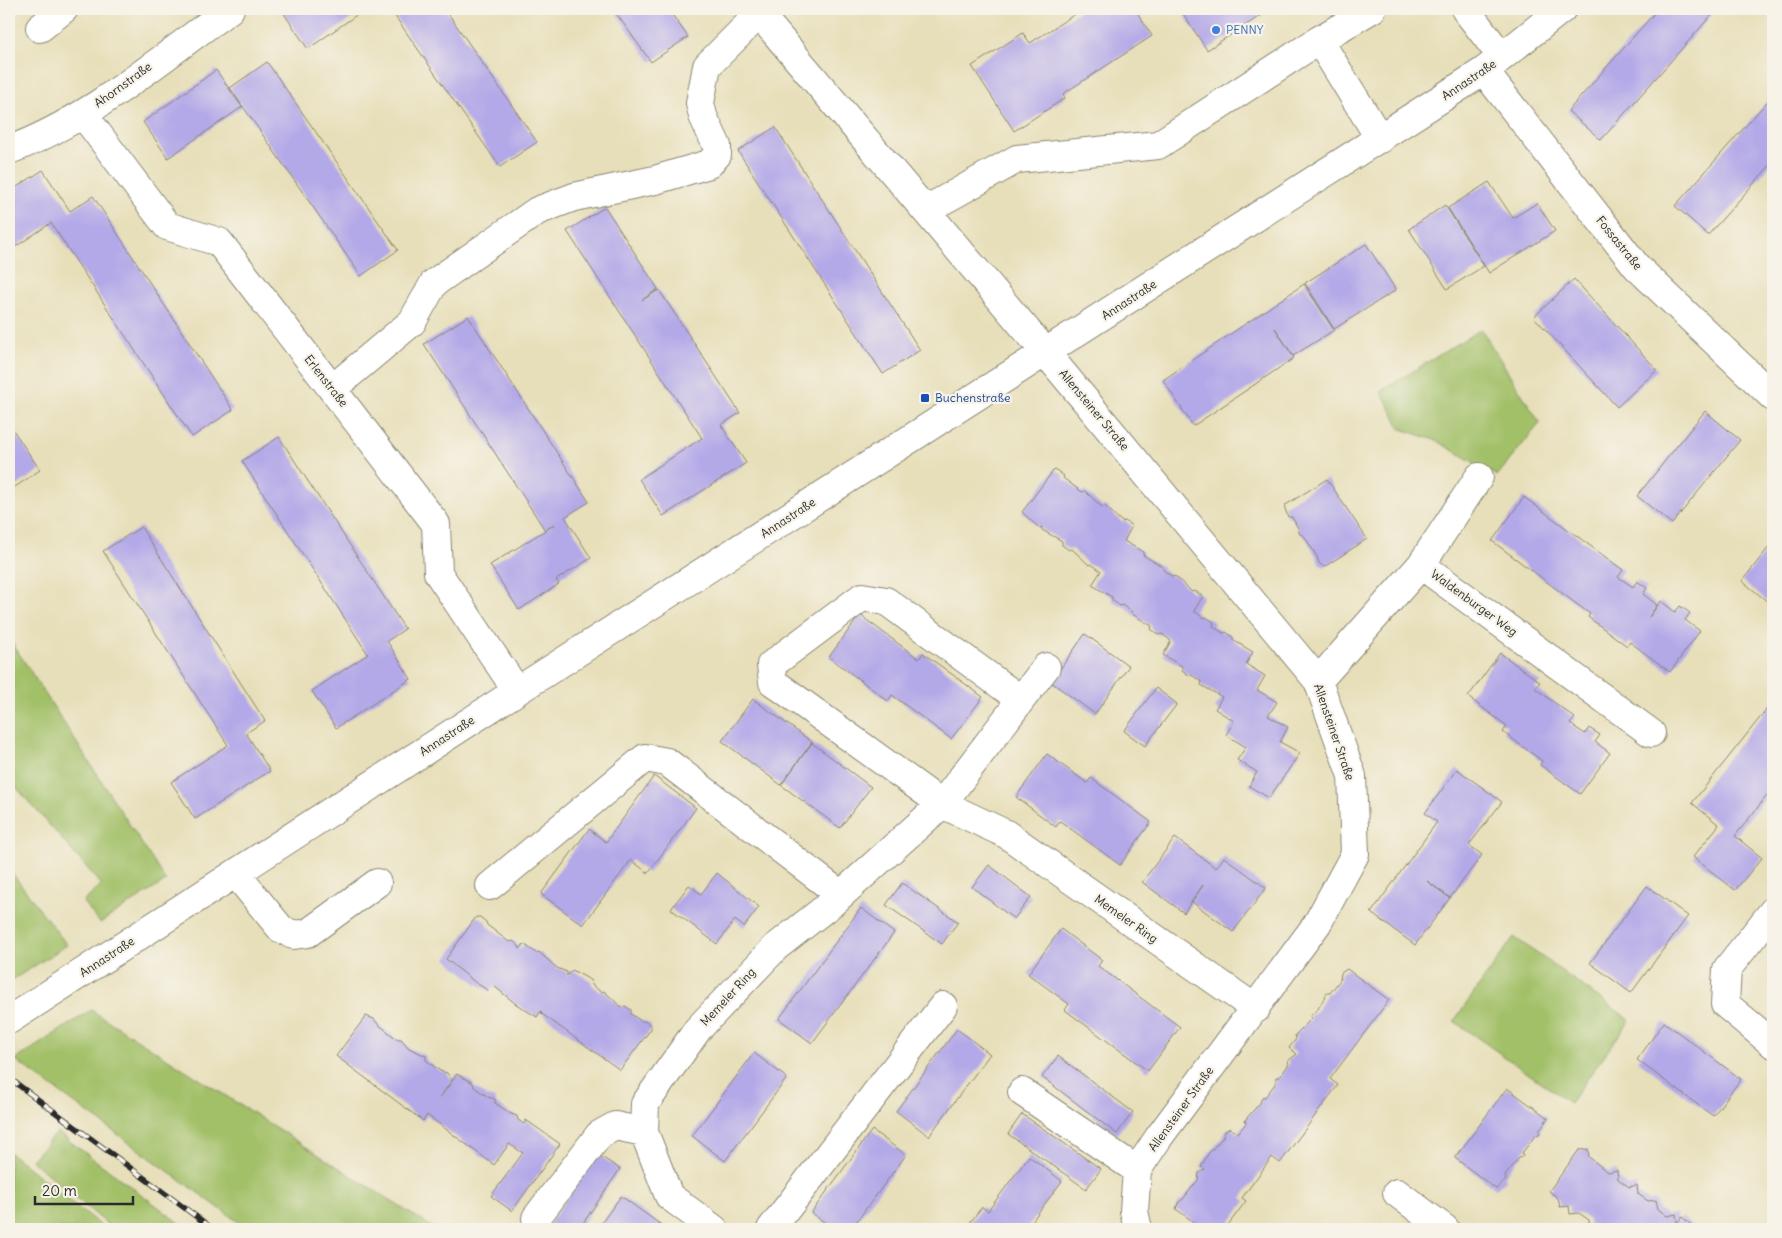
<svg xmlns="http://www.w3.org/2000/svg" width="1782" height="1238" viewBox="0 0 1782 1238" font-family="Delius,sans-serif">
	<rect width="100%" height="100%" fill="#f7f3e8"/>
	<filter id="ink" filterUnits="userSpaceOnUse"><feTurbulence type="fractalNoise" baseFrequency=".02" numOctaves="2"/><feDisplacementMap in="SourceGraphic" scale="10" xChannelSelector="R" yChannelSelector="G"/><feConvolveMatrix kernelMatrix="1 2 1 2 8 2 1 2 1" color-interpolation-filters="sRGB"/></filter>
	<filter id="wash" filterUnits="userSpaceOnUse"><feTurbulence type="fractalNoise" baseFrequency=".0096" numOctaves="4" result="noise"/><feDisplacementMap in="SourceGraphic" scale="20" xChannelSelector="R" yChannelSelector="G"/><feGaussianBlur stdDeviation="1.12" result="paint"/><feColorMatrix in="noise" values="0 0 0 0 0 0 0 0 0 0 0 0 0 0 0 0 0 1.4 0 .05"/><feComposite in="paint" operator="in"/></filter>
	<g filter="url(#wash)">
		<rect width="100%" height="100%" fill="#e7dfb9"/>
		<!-- green -->
		<path fill="#a2c068" stroke="#66764a" d="M1481,329l59,94 -43,53 -62,-36 -34,-11 -20,-38z
			M9,638l157,243 -66,42 -17,-21 19,-17 -93,-106z
			M9,869l58,76 -58,37z
			M1514,937l116,83 -60,83 -116,-82z
			M91,1010l344,219h-187l-233,-169z
			M57,1132l131,97h-75l-82,-69z
			M9,1152l96,77h-96z"/>
		<g id="blocks">
			<!-- building -->
			<path fill="#b3a8e8" d="M287,9h78l-57,40 -25,-37z
				M390,9h55l92,133 -37,25z
				M613,9h55l20,28 -37,25z
				M1083,9h52l17,27 -89,58 2,4 -51,33 -42,-65 51,-33 7,10z
				M1180,9h91l-64,41z
				M1658,9h59l-116,131 -33,-29z
				M267,62l131,188 -37,26 -131,-188z
				M216,70l26,37 -74,51 -25,-36z
				M1773,95v67l-65,73 -33,-29z
				M775,127l145,223 -37,24 -145,-223z
				M43,170l27,41 23,-15 140,214 -41,27 -141,-214 -42,28v-59z
				M1489,182l24,36 24,-15 18,28 -66,42 -41,-65z
				M1445,205l39,61 -37,23 -38,-60z
				M605,207l53,82 -16,11 17,-10 81,123 -19,12 25,38 -83,53 -24,-37 63,-41 -135,-207z
				M1366,244l30,46 -62,39 -29,-46z
				M1574,279l83,91 -40,37 -83,-90z
				M1304,284l30,46 -41,26 -18,-28 19,30 -101,68 -30,-46z
				M468,316l121,186 -24,15 26,41 -35,22 3,4 -40,26 -29,-45 65,-41 -10,6 -121,-186z
				M1705,411l35,29 -68,84 -35,-28z
				M9,424l31,46 -31,21z
				M279,437l126,192 -18,12 24,38 -75,49 -24,-37 56,-37 -126,-193z
				M1056,470l8,6 -1,2 19,14 3,-1 17,16 3,-1 17,16 3,-1 7,5 -8,15 19,11v3l20,12v3l10,7 2,-1 17,16 3,-1 8,5 -9,15 10,7 2,-1 8,5 -1,4 10,7 3,-1 7,5v3l20,12 -7,12 19,12 -8,14 20,12 -9,14 20,11 -8,15 20,11 -31,45 -20,-12 8,-14 -20,-12 9,-13 -20,-12 8,-14 -19,-12 7,-12 -21,-12 1,-3 -10,-7 -2,1 -8,-6 1,-3 -20,-12 8,-14 -9,-7 -3,1 -8,-6 1,-3 -20,-12v-2l-10,-7 -2,1 -8,-6v-3l-20,-12 9,-14 -10,-7 -2,1 -17,-16 -3,1 -7,-5v-4l-20,-11v-3l-3,1 -17,-16 31,-41z
				M1327,479l40,60 -43,28 -5,-4 -2,-6 -12,-20 -6,-4v-3l-7,-13h-4l-4,-11z
				M1524,497l99,73 -5,7 15,10 4,-6 10,7 -4,6 14,11 -8,12 12,-16 14,11 5,-6 10,7 -5,7 15,11 -30,41 -40,-30 -3,4 -39,-29 2,-3 -98,-73z
				M141,527l124,194 -19,12 24,38 -75,48 -24,-37 57,-37 -125,-194z
				M1773,542v64l-31,-25z
				M860,615l59,44 4,-6 60,44 -32,42 -59,-44 -4,6 -59,-44z
				M1085,634l44,32 -34,48 -44,-32z
				M1500,653l40,29 -5,6 40,30 -5,6 15,10 4,-6 11,7 -5,7 15,11 -30,41 -40,-29 2,-4 -39,-29 4,-6 -39,-29z
				M1156,688l21,16 -32,42 -21,-15z
				M753,699l59,43 -31,43 -59,-44z
				M1771,704l2,2v82l-38,48 27,22 -27,32 -42,-33 26,-32 -27,-22z
				M812,743l59,44 -31,41 -59,-43z
				M1047,754l40,29 4,-5 60,44 -31,43 -60,-44 -4,6 -40,-30z
				M1457,769l45,33 -33,43 13,10 -32,43 -23,-17 23,17 -35,47 -44,-32 66,-91 -12,-9z
				M654,776l42,32 -48,65 -17,-13 -48,65 -42,-31 48,-65 17,13z
				M1175,838l41,30 8,-11 42,31 -33,44 -41,-30 11,-17 -19,28 -42,-31z
				M989,865l42,32 -17,22 -42,-32z
				M717,873l42,34 -15,20 -9,-7 -18,24 -46,-35 18,-24 12,9z
				M902,883l56,39 -16,22 -56,-39z
				M1647,886l41,30 -57,77 -41,-30z
				M861,908l33,25 -82,110 -33,-24z
				M476,917h4l6,5 1,3 22,17 4,-1 6,5 1,3 4,-5 12,9 3,-1 18,16 10,4v4l5,-6 13,7 6,4 1,4 9,7 3,-1 17,16 4,-1 6,4v4l10,7h3l7,4v4l-31,41 -78,-56 -1,-3 -4,6 -21,-13 -22,-18 -5,5 -13,-8 -30,-24z
				M1061,929l41,31 -4,6 82,61 -32,44 -83,-61 4,-6 -41,-30z
				M1347,969l42,31 -59,79 8,6 -58,78 -8,-6 -30,41 4,3 -21,28h-22l-27,-20 2,-6 5,-4 15,-19 1,-7 6,-4 -4,-2 7,-13 15,-17 2,-6 5,-3 8,5 8,-10 -1,-3 15,-17 2,-6h3l10,-13 1,-7h4l9,-13 -1,-3 9,-7 -8,-6 7,-9 -1,-4 16,-16 -1,-3 8,-7 9,-16h3l10,-13 1,-7z
				M366,1016l8,3 4,5 19,15h4l8,9 17,8v4l14,11 7,2 5,7 -13,19 18,-25 16,9 1,4 14,10 7,2v4l16,11 6,2 1,4 6,4 2,-4 34,24 -48,67 -21,-15 32,-43 -14,-9 -15,21 -67,-50 -4,6 -87,-65z
				M1664,1022l77,57 -28,37 -76,-56z
				M957,1029l33,25 -61,82 -33,-25z
				M754,1053l33,25 -62,83 -33,-25z
				M1058,1056l75,56 -16,22 -75,-57z
				M1507,1088l41,30 -8,11v4l-5,3 -13,17 1,3 -5,3 -13,17 1,4 -10,9 -41,-31z
				M1022,1114l79,55 -15,20 -78,-55z
				M872,1130l34,25 -55,74h-17l-23,-16z
				M1588,1149l1,8 10,8 9,7 9,-2 1,9 11,8 8,-2 1,9 10,7 8,-1 2,9 9,7 9,-2 1,9 5,-6 12,10 1,2h-105l-1,-9 -10,-7 -9,1 -1,-8 -9,1 -2,-9 -9,-7 30,-41z
				M597,1154l23,15 -41,60h-33z
				M1029,1156l33,25 -36,48h-61l17,-22 6,4z
				M621,1196l22,16 24,17h-70z"/>
		</g>
	</g>
	<g filter="url(#ink)">
		<use href="#blocks" fill-opacity="0" stroke="#898572" stroke-width="1"/>
		<g fill="none" stroke-linecap="round" stroke-linejoin="round">
			<!-- minor casing -->
			<g stroke="#898572" stroke-width="30">
				<path id="minor" d="M755,9l291,344 272,328 34,95 3,78 -38,70 -158,213 -22,33 -3,41 4,18
					M1465,9l37,48
					M40,28l24,-19
					M1319,40l53,-31
					M1484,71l153,196 136,130
					M83,114l84,112 52,16 217,282 2,49 79,118
					M9,150c80,-29 152,-92 221,-141
					M926,210l91,-51 141,-14 161,-105 61,99
					M332,389l80,-67 22,-39 103,-72 37,-14 81,-17 54,-16 8,-9v-9l-14,-30 -3,-13 7,-37 52,-52
					M1421,565l58,-88
					M1318,681l103,-116 230,168
					M1021,700l-135,-99 -24,-4 -91,68 2,17 169,122 104,-137
					M236,874l45,55 13,6 14,-2 69,-50
					M490,886l155,-128 22,4 174,133
					M1773,911l-46,58 -2,35 48,40
					M9,1020l508,-329 967,-620 78,-62
					M1022,1092l115,78
					M1397,1193l48,36
					M536,1218l63,-83 16,-9 29,6
					M714,1229l-45,-33 -25,-64 1,-28 53,-75 78,-82 56,-44 110,-99 64,30 250,175
					M771,1229l172,-223"/>
			</g>
			<!-- minor -->
			<use href="#minor" stroke="#fff" stroke-width="28"/>
			<!-- rail casing -->
			<g stroke="#2b2b2b" stroke-width="5.5">
				<path id="rail" d="M9,1078l204,151"/>
			</g>
			<!-- rail -->
			<use href="#rail" stroke="#f7f3e8" stroke-width="4" stroke-dasharray="11" stroke-linecap="butt"/>
		</g>
	</g>
	<!-- markers -->
	<circle fill="#3f7fe0" stroke="#f7f3e8" stroke-width="2" cx="1216" cy="30" r="5"/>
	<rect fill="#1a4fb4" stroke="#f7f3e8" stroke-width="2" x="920" y="393" width="10" height="10" rx="2.5"/>
	<g text-anchor="middle" stroke-width="4.5" stroke-linejoin="round" paint-order="stroke">
		<!-- shop labels -->
		<g font-size="12" fill="#366cbe" stroke="#f7f3e8" text-anchor="start">
			<text x="1226" y="34">PENNY</text>
		</g>
		<!-- street labels -->
		<g font-size="12" fill="#2b2b2b" stroke="#f7f3e8">
			<text transform="translate(1469 80) rotate(-34)" y="4">Annastraße</text>
			<text transform="translate(123 85) rotate(-36)" y="4">Ahornstraße</text>
			<text transform="translate(1619 243) rotate(51)" y="4">Fossastraße</text>
			<text transform="translate(1129 300) rotate(-33)" y="4">Annastraße</text>
			<text transform="translate(326 381) rotate(52)" y="4">Erlenstraße</text>
			<text transform="translate(1094 410) rotate(50)" y="4">Allensteiner Straße</text>
			<text transform="translate(788 518) rotate(-33)" y="4">Annastraße</text>
			<text transform="translate(1474 603) rotate(36)" y="4">Waldenburger Weg</text>
			<text transform="translate(1334 732) rotate(71)" y="4">Allensteiner Straße</text>
			<text transform="translate(447 736) rotate(-33)" y="4">Annastraße</text>
			<text transform="translate(1126 919) rotate(35)" y="4">Memeler Ring</text>
			<text transform="translate(107 957) rotate(-33)" y="4">Annastraße</text>
			<text transform="translate(728 997) rotate(-47)" y="4">Memeler Ring</text>
			<text transform="translate(1181 1109) rotate(-54)" y="4">Allensteiner Straße</text>
		</g>
		<!-- transit labels -->
		<g font-size="12" fill="#164399" stroke="#f7f3e8" text-anchor="start">
			<text x="935" y="402">Buchenstraße</text>
		</g>
	</g>
	<!-- margin -->
	<rect width="1782" height="1238" fill="none" stroke="#f7f3e8" stroke-width="30"/>
	<!-- scale -->
	<path d="M35 1196v8h98v-8" fill="none" stroke="#2b2b2b" stroke-width="2.5"/>
	<text x="42" y="1196" font-size="15" fill="#2b2b2b" stroke="#f7f3e8" stroke-width="4" paint-order="stroke">20 m</text>
</svg>
